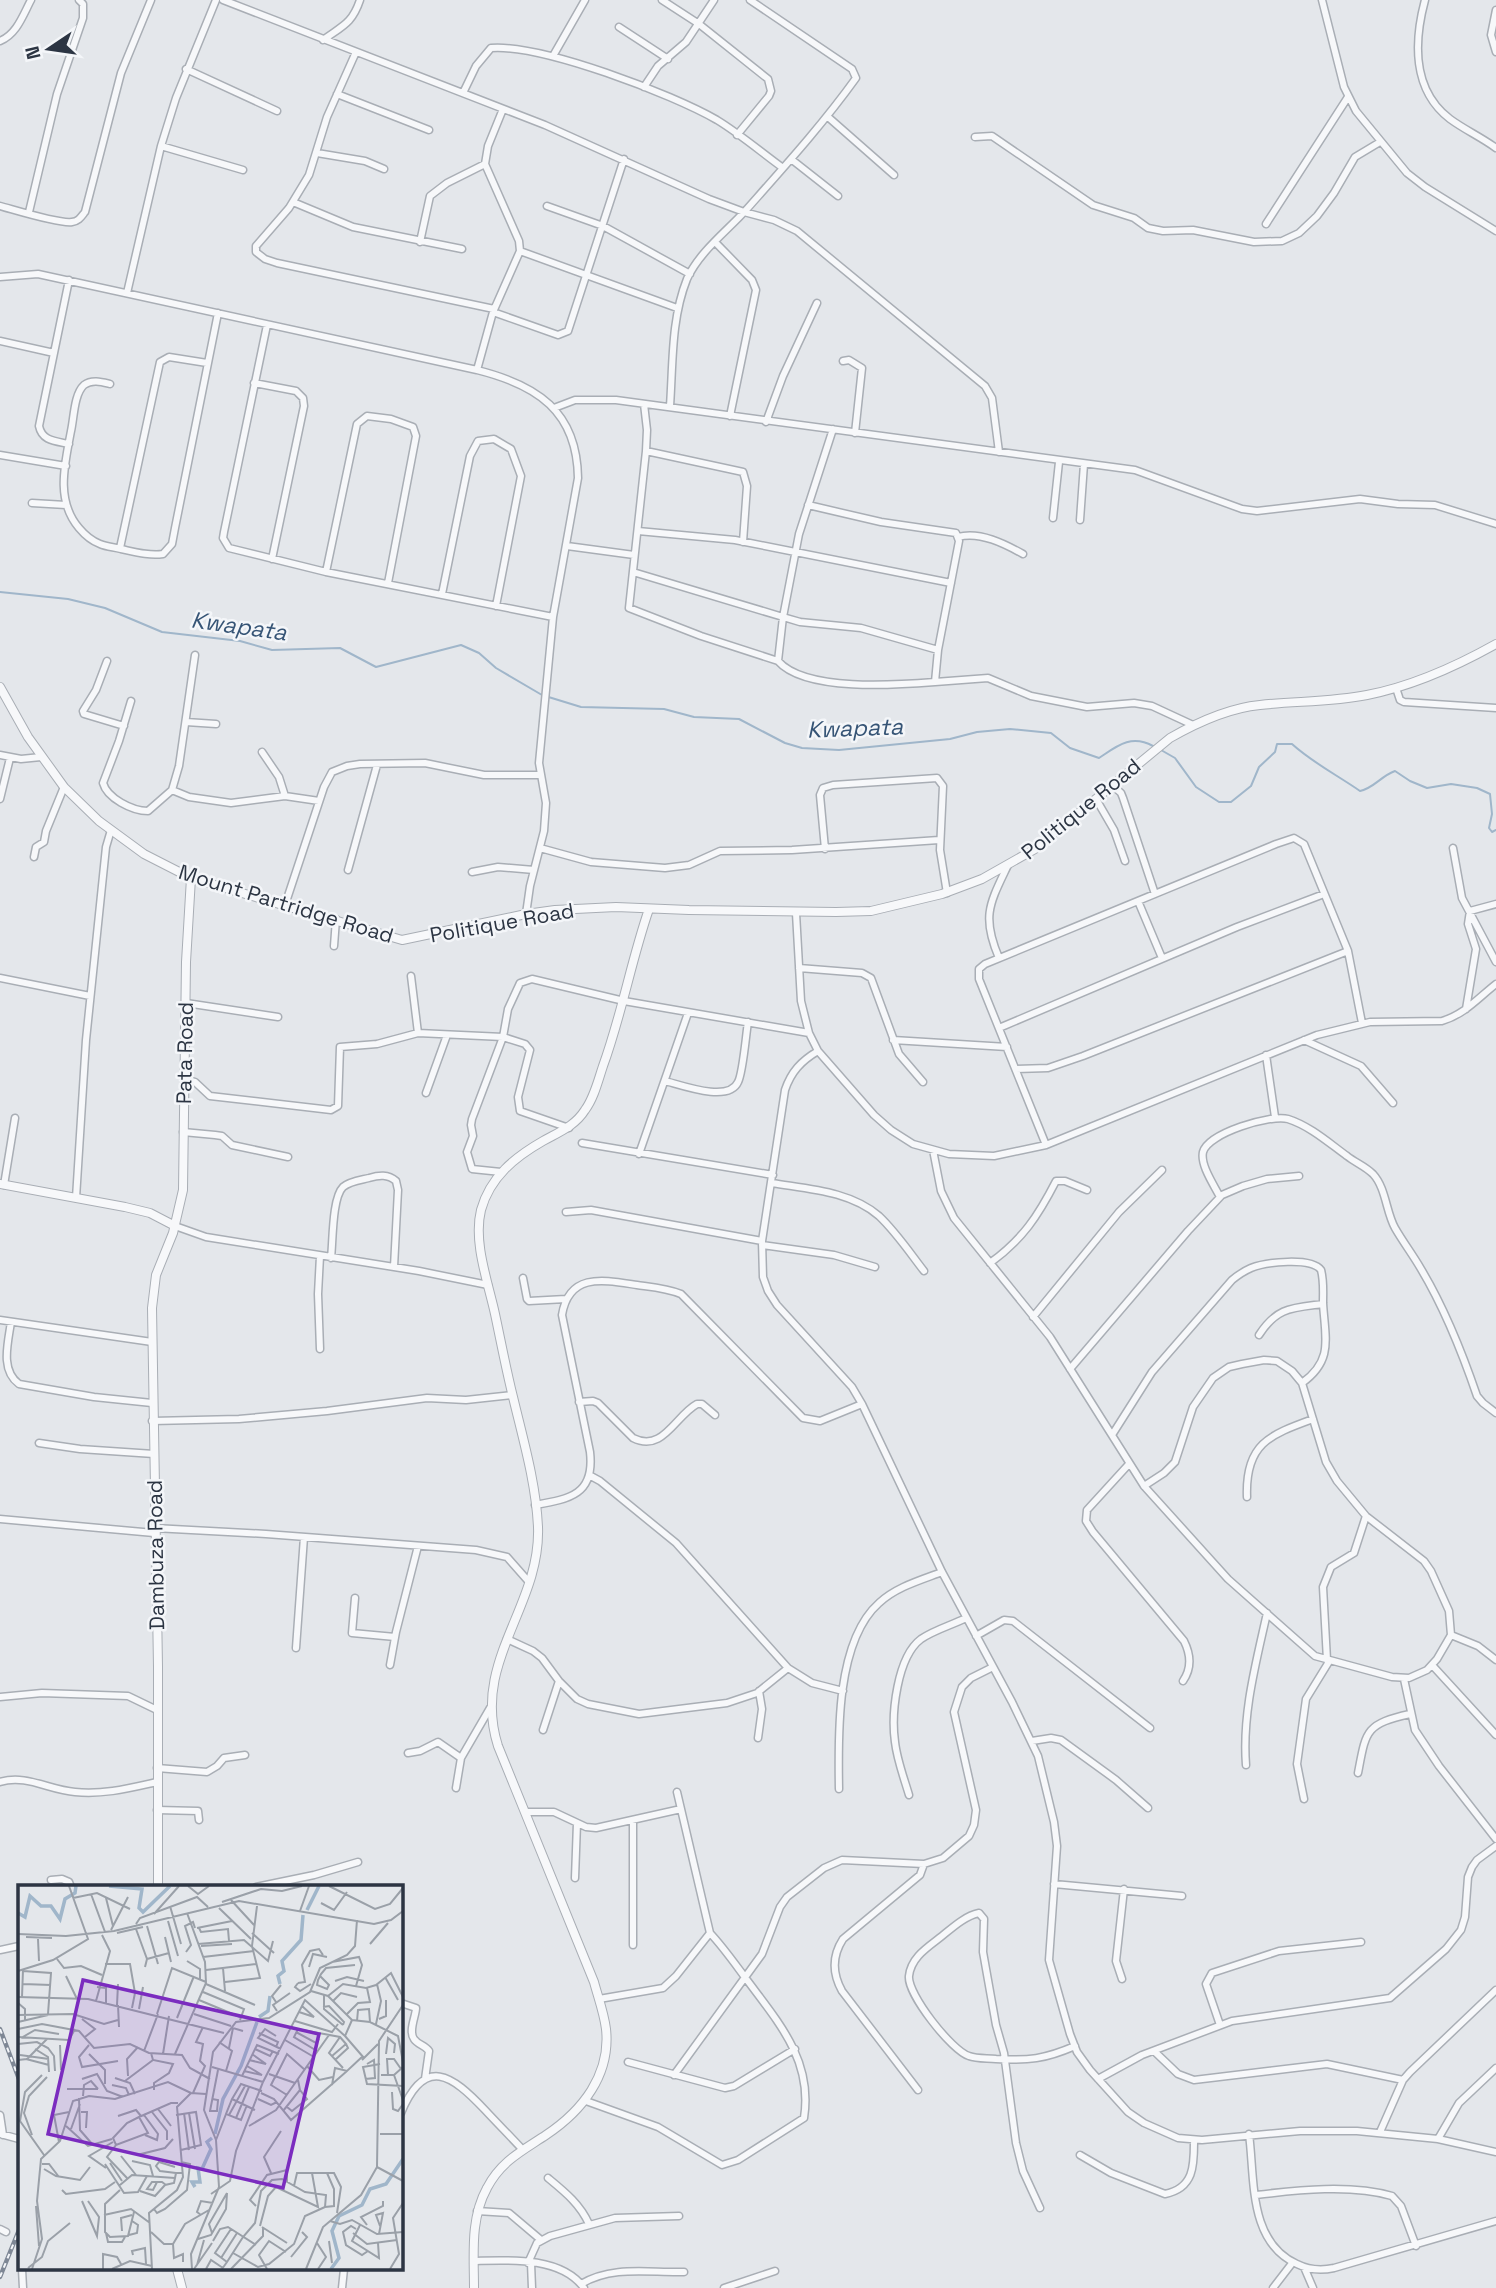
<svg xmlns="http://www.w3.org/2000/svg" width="1496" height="2288" viewBox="0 0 1496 2288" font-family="'Space Grotesk',sans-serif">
	<rect width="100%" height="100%" fill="#e4e7eb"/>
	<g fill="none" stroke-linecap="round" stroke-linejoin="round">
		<!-- stream -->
		<path stroke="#a0b6ca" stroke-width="2" d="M0,592l68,7 37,9 57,24 78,9 32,9 68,-2 36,19 85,-22 18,8 17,15 46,27 39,12 83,2 30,8 45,2 46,24 17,5 37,2 111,-11 27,-7 33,-3 41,4 19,15 29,10c18,-12 32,-24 54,-12
			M1161,750l14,8 21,29 23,15h12l20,-16 8,-19 16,-15 2,-8h15c21,19 45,31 68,47 14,-3 21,-15 35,-20l15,10 17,7 24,-4 26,4 13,6 2,20 -3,14 3,4 4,-2"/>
		<!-- minor casing -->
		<g stroke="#a9aeb5" stroke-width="9">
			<path id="minor" d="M223,0l322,125 164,74 35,13 30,8 23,11 188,155 7,12 7,54
				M662,0l37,24 69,55 3,12 -2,5 -32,39
				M1322,0l22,87 12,24 51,62 18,14 71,44
				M1425,0c-11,41 -13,90 25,119 15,11 31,18 46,29
				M1496,10l-5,25 5,17
				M619,27l49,32
				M323,40c19,-14 29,-16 37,-40
				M0,41c17,-7 23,-26 31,-41
				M356,52l-29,65 -18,58 -20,33 -33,38v6l9,7 12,4 217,46
				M553,56l32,-56
				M186,69l91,42
				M644,87l14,-21 28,-24 28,-42
				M463,93l13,-27 15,-18c51,-4 181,46 226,72 23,14 44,32 66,48
				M337,94l92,36
				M828,117l66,58
				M975,137l17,-1 101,69 41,13 14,10 15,3 30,-1 61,12 28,-1 17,-8 18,-17 17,-23 21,-36 25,-15
				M161,146l82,24
				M317,153l48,8 19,8
				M791,159l47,37
				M293,202l60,25 109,22
				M0,206c15,4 59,18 72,16 7,-1 9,-5 13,-10l36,-139 30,-73
				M547,206l56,20 87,48
				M29,212l28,-118 26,-76v-14l-4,-4
				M1266,224l82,-127
				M420,242l10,-46 17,-13 38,-19
				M715,242l37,38 4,10 -26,126
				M520,251l157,57
				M0,277l38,-3 439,96c60,15 100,41 101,108l-25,139 -14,146 7,40 -2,28 -14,55 -4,28
				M127,293l34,-147 15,-48 40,-98
				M493,312l65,23 10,-4 56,-172
				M267,325l-43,207 -1,6 6,10 97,24 227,45
				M0,341l54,12
				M843,361l6,-1 13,8 -7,65
				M477,370l16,-58 27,-61 -1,-10 -34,-77 3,-18 15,-37
				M254,383l42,8 7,7 1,8 -32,153
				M110,384c-8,-2 -18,-5 -26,1 -10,9 -10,33 -13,46 -6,32 -16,69 8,97 5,6 13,13 21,16 7,3 14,3 21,5 14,3 28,7 42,5l9,-10 3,-16 43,-215
				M644,404l3,26 -1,21 -17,157 72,28 77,25 5,-44 16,-83 34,-105
				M670,406c3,-42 1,-87 17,-127 12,-27 40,-48 59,-69 38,-43 77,-86 110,-132l-4,-9 -102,-69
				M554,408l21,-8h41l519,70 107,39 15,2 103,-12 38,5 37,1 61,19
				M766,422l17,-46 34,-73
				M69,444c-14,-3 -27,-3 -30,-18l30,-146
				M646,451l97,21 4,14 -4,56
				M0,455l66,11
				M32,503l34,2
				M1053,518l6,-56
				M1080,520l4,-56
				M638,531l97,9 216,43
				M958,537c22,-6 47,7 65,17
				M567,546l67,9
				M120,548l40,-186 9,-5 38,6
				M326,572l31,-148 10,-8 24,3 22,8 3,9 -28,147
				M633,572l150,45 17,5 61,6 77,22
				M442,594l28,-138 8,-15 16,-2 17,10 10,27 -25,130
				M107,661l-11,29 -13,21 1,3 40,12
				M778,661c27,31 119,24 157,21l3,-32 21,-109 -3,-8 -75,-11 -73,-17
				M935,682l53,-4 43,18 56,11 47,-4 18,3 41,19
				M1396,688l4,12 4,2 92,6
				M131,701l-12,40 -16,42c4,15 29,28 45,28l24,-21 17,7 42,6 54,-7 34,5
				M186,722l30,2
				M262,752l17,25 6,19
				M0,755l21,4 20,-2
				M1112,785l9,8 2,5 32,96
				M172,790l7,-24 16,-111
				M0,799l10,-41
				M1096,799l18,31 11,31
				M540,848l51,14 74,6 24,-3 31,-14 72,-1 147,-10
				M1453,848l9,50 34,64
				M825,849l-5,-54 3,-7 10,-3 104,-7 6,8 -3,64 7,43
				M34,857l2,-10 8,-5 2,-11 18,-44
				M348,870l29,-105
				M472,872l26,-5 36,3
				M1138,901l24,57
				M285,905l39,-118 8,-15 15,-6 13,-2 65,-1 59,12h56
				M796,913l5,88 8,32 9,18 56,64 17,15 22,14 36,10 45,2 52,-11 271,-110 53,-13 72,-1c23,-7 36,-23 54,-37
				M334,946l2,-27
				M999,958c-18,-42 -9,-55 9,-93
				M799,968l63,5 9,5 28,76 24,28
				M411,976l7,57
				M0,978l90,18
				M186,1003l92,14
				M1466,1009l10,-60 -8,-25 2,-13 26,-7
				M999,1028l238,-101 87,-33
				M893,1040l114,7
				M1304,1040l57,26 32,37
				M818,1051c-17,10 -27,21 -33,39l-23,151 1,36 5,14 9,14 75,82 10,17 80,168 70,130 26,54 16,66 3,24 -8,114 21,74 7,18 13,18 38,42 16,11 34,15 24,2 98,-9h57l81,8 58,13
				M1266,1055l9,62
				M1016,1069l32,-1 35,-12 265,-105
				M184,1079l11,3 15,14 121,14 7,-4 2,-59 37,-3 41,-11 85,4 5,-28 12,-26 12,-4 92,22 185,32
				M665,1081c16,4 64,22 73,1 5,-9 8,-48 10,-60
				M426,1093l21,-58
				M183,1132l32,3 7,1 10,9 56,12
				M582,1143l191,32
				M1046,1145l-67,-166v-10l6,-5 291,-120 18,-6 10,6 44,107 14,72
				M933,1150l8,41 13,27 96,119 94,149 84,93 87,77 77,21 17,1 18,-8 10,-11 14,-24 -2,-24 -18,-40 -7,-10 -58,-45 -29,-35 -11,-19 -24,-79 -10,-12 -15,-10 -13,-1 -22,4 -13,3 -16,11 -20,29 -18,55 -11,11 -20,13
				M639,1154l49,-141
				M501,1172l-29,-3 -5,-17 6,-16 -2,-11 1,-6 31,-82 22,7 5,6 -12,47 2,14 49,17
				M772,1183c36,6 78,8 107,33 17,16 31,37 45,55
				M4,1185l11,-67
				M1220,1197c-6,-12 -20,-32 -17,-45 5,-19 68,-38 85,-33 22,7 41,24 59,37 9,7 18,10 26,18 13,14 13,38 22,54 8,14 18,27 26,41 24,40 41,83 56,127l6,7 13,10
				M76,1198l10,-158 20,-193 5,-17
				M566,1212l25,-2 171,31
				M175,1226l31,11 213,34 69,14
				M762,1245l72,10 41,12
				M331,1258c2,-17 1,-60 12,-71 7,-6 18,-7 26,-9 10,-3 19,-4 27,3l2,9 -4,77
				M990,1263c33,-24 48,-47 66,-82h9l22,9
				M523,1278l4,21 2,2 37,-2
				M1033,1317l86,-105 43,-42
				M0,1320l152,22
				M11,1322c-3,21 -11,48 8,62l75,13 58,6
				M1259,1335c18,-28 33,-27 64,-31
				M320,1349l-2,-55 2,-38
				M1070,1369l118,-138 34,-36 21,-9 24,-7 32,-3
				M579,1402l14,-1 5,2 35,35c30,15 42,-22 64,-34h5l13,11
				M152,1421l87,-2 88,-8 100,-13 39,2 46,-5
				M1112,1435l40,-63 80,-92c6,-5 12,-9 19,-12 15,-6 60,-11 70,2 3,11 2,22 2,33 2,35 11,57 -21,80
				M39,1443l41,6 74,5
				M1129,1464l-42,46 -1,11 7,11 91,109c7,14 8,27 -1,40
				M589,1475l11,6 76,62 112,125 24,15 31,8
				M1247,1497c-2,-53 22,-62 66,-78
				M535,1505c34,-6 60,-10 55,-53l-28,-137c7,-43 42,-35 75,-30 15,2 30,3 44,9l122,124 17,3 42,-17
				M0,1519l154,14
				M154,1528l112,6 210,16 31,7 22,25
				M355,1598l-3,35 43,4
				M1451,1635l27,11 18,14
				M976,1636l28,-16 9,1 137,107
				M507,1639l26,12 9,7 17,23 18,18 11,5 51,10 88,-11 30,-10 31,-25
				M296,1648l8,-111
				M1327,1660l-4,-73 8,-20 23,-14 12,-37
				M390,1665l6,-33 22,-86
				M1432,1665l64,70
				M1404,1679l11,51 24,36 57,73
				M0,1697l42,-4 86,3 29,14
				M543,1730l16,-49
				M758,1738l4,-29 -3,-18
				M1032,1741l19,-3 10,2 55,40 32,28
				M408,1753l12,-2 18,-9 23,16
				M1246,1765c-4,-51 10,-102 21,-152
				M157,1768l50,4 10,-6 7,-8 21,-3
				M1358,1773c8,-42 7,-49 52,-59
				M0,1782c26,-8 49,8 75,10 28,3 55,-4 82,-10
				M456,1788l5,-30 29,-50
				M839,1789c-1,-54 -3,-148 40,-186 17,-16 42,-23 63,-31
				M909,1795c-5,-17 -12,-35 -14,-53 -4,-28 2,-85 26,-103 13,-9 31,-14 45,-21
				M1304,1799l-7,-35 9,-65 24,-39
				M157,1810l41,1 1,9
				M525,1812h29l32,15 10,1 85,-19
				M575,1878l2,-55
				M51,1880l11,-1 7,3 2,5
				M1054,1884l128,12
				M256,1887l58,-12 44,-13
				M633,1945v-125
				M0,1950l19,-4
				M1122,1979l-6,-18 8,-72
				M599,1999l64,-11 13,-12 34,-43
				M401,2003l15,5c0,8 -8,23 -2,31 4,6 11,6 15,12l-4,28
				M1220,2025l-14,-41 6,-11 67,-22 82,-9
				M1154,2051l24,23 16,6 133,-16 76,16
				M628,2062l97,26 9,-2 61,-37
				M674,2075l88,-121 18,-47 7,-10 37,-29 18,-8 82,4 19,-6 26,-22 5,-11 2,-15 -22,-98 8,-25 9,-9 22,-11
				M1098,2079l44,-24 90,-34 158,-23 56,-49 15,-19 4,-13 3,-40 4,-10 5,-7 19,-14
				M918,2090l-76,-99c-10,-18 -10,-35 1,-52l77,-64 4,-11
				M586,2101l72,26 64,38 16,-5 66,-42c9,-57 -25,-95 -57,-138 -12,-16 -23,-32 -37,-47l-33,-141
				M401,2113c24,-58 51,-38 84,-3 12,13 25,26 37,39
				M0,2115l3,20
				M1380,2132l23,-52 7,-8 86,-82
				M1,2134l18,5
				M1249,2134c6,45 -1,108 48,130 12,6 23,7 37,4l162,-47
				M1438,2139l21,-36 37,-35
				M1080,2155l31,18 54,21c30,-6 29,-30 29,-54
				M548,2178c17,14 32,26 41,46
				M1256,2195c42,-5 95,-11 136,1l9,10 15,40
				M1040,2208l-17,-37 -7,-28 -12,-90 -8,-28 -13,-73 1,-33 -5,-6c-14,3 -26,14 -37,23 -14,11 -31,21 -33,40 -2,18 43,75 60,80 8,3 18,2 27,3 32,2 49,0 79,-13
				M477,2211l32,2 32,27
				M0,2229l6,3
				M474,2261c34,-1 87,-5 110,27
				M528,2263l9,-20 13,-7 65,-18 64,-2
				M531,2263l1,25
				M1304,2267l9,21
				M22,2269l1,19
				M581,2284c32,-19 68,-11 103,-12
				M342,2288l2,-19
				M724,2288l51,-17
				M1273,2288l20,-26"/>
		</g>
		<!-- tertiary casing -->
		<g stroke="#a9aeb5" stroke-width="10">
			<path id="tertiary" d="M0,687l28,50 36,50 35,34 45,33 47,24 211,62 124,-26 29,-4 61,-3 73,3 147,2 35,-1 71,-17 40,-15 53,-30 135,-111c28,-16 58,-30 90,-33 36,-4 72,-3 107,-10 46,-9 88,-28 129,-51
				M0,1184l125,23 25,6 25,13
				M158,1887v-220l-6,-359 4,-33 17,-42 10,-43 3,-228 5,-84
				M177,2269l5,19
				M474,2288c0,-34 -4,-69 13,-100 14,-27 35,-37 59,-53 36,-24 65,-60 60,-106 -2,-16 -8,-32 -12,-47l-96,-236c-27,-85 43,-139 40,-219 -2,-44 -15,-88 -25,-130 -7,-28 -12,-55 -18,-83 -7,-32 -22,-72 -14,-104 9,-33 34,-53 62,-69 16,-9 32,-15 42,-31 9,-12 13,-29 18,-44 19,-52 28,-105 46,-157"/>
		</g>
		<!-- minor -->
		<use href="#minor" stroke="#f7f8fa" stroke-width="6"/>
		<!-- tertiary -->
		<use href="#tertiary" stroke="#f7f8fa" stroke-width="8"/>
		<!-- rail casing -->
		<g stroke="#7e8795" stroke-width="4.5">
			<path id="rail" d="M0,2029l19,50
				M0,2277l19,-47"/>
		</g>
		<!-- rail -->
		<use href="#rail" stroke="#f4f6f9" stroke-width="2" stroke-dasharray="5" stroke-linecap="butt"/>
	</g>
	<g text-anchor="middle" stroke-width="5" stroke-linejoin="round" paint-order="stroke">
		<!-- street labels -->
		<g font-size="21" fill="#2c3543" stroke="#f4f6f9">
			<text transform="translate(1081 809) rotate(-39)" y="7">Politique Road</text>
			<text transform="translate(286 904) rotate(17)" y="7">Mount Partridge Road</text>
			<text transform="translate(502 923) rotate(-10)" y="7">Politique Road</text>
			<text transform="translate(185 1053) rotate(-89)" y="7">Pata Road</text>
			<text transform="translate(156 1555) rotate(-91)" y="7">Dambuza Road</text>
		</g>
		<!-- water labels -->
		<g font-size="23" font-style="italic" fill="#375576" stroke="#f4f6f9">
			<text transform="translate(239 626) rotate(8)" y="8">Kwapata</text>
			<text transform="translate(855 728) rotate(-2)" y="8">Kwapata</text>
		</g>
	</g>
	<!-- overview -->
	<g transform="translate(18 1885)">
		<rect width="385" height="385" fill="#e4e7eb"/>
		<path fill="none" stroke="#a0b6ca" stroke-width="3.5" d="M91,1l33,3 -3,19 4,4 27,-26M289,25l12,-24M0,28l7,4 5,-21 11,10h10l9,13 5,-20 10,-6 1,-7M262,99l-2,-8 6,-5 -2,-10 19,-21 2,-25M241,132l9,-6 2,-15M197,249l8,-35 18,-33 16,-44M177,302l-3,-5h8l-2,-14 4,1 9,-20 -4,-7 5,-4M313,384l8,-11 -7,-27 7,-15 23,-11 8,-16 16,-5 17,-25"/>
		<path fill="none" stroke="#9aa0a8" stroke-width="2" d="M170,1l10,8 11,-8M311,1l46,23 15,-5 13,-16M73,9l14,38M55,13l24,-5 33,16M88,13l7,28M213,15l23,25M204,17l39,-13 21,2 20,-5M303,18l13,7 13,-18M152,21l11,38M201,23l32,31M282,26l9,-25M136,29l25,-28M150,36l10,35M118,39l4,-6 57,-21 11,10M129,41l11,38M179,43l35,-7M181,43l2,4 27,-3 1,12M118,44l11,30 -2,8M93,45l17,-33M99,48l26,-6M234,48l22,20M0,49l48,2 48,-5 125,-30 135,23 17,-4 12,-9M8,52l26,1M147,52l6,25M20,54l1,22M180,59l46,-4 24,21 5,-20M352,59l18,-21M183,61l31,-2M168,67l5,-7 -6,-19 8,-4 2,6M185,72l51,-6M39,74l7,9 17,-2 21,9M129,74l22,-6M169,76l13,8v10M314,77l27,-5 3,8 -6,21M87,79h25l5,29 -3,15M291,82l4,-13 14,3M205,83l2,23M188,85l50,-6M0,86l35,-11 35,-21 -19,-53M5,86l28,2 -3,41M48,91l11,23M302,91l9,9 -2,4 -10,-4 1,-5 3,-6 5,-6 29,-3M367,92l13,23M317,96l12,-4 17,4M207,97l35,-4 -8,-32 5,-40M280,98l-3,4 5,4 11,-7M280,98l7,-1 -3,-17 8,-14 9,-2 4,6M5,99l28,1M188,99l49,21M79,102l9,1v15M293,106l17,5 24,24 18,2 28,14 5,26M185,107l41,17 -4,11M306,110v14l19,16M310,111l15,-12 23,4 10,-3 15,-12 12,24M0,112l70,2 136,34M4,112l1,-27M181,115l41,17M78,116l14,-50 -8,-16M315,116l8,-8 16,4M258,117l-4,-6 9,-11M0,118l7,6v12M99,120l1,-21M100,120l1,22M305,122l6,-1 15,16 -1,3M121,124l4,-22M259,126l-4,-6 17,-12M281,127l15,5 -12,-11M139,129l15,-46 34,14M176,129l37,12M0,130l55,-1 31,10 14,-4M328,130l12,-12 12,-1 -3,-14M159,133l17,-42M64,134l13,10 -10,8M361,134l7,-3v-16M334,135l-7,16 19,22M277,136l37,11 6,-8M339,136l1,-11 11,-1 1,13M0,137l30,-7M358,139l5,-23 -4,-17M0,144l24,-5 37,7 15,17 36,-4 19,9 33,2 8,13 20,11M278,147l20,11 3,-4M241,148l19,9 -2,5M258,151l-11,-7 -7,9 23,11M0,152l51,3 6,-11M322,152l-11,16 14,15M3,153l14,-8 24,4M267,155l29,17M201,157l13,9 -6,20M0,159l19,-2 11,6 6,8 1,15M42,160l1,25M71,160l-10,12 3,10 36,-6M211,163l4,-20 10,3M17,164l13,8 1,15M237,164l15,7 3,-5M126,166l14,-37M299,166l-23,-14 4,-8 42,8 6,7 -14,12M133,168l2,7 20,4 -4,9 -15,10v7M71,169l16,16v14M145,169l6,-38M157,169l31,-71 -1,-21 -18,-49M368,169l2,-16 7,6 -1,9M2,170l29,4M8,174l23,6M0,175l9,-1 20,-20M231,175l17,4 -14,-10M317,175l13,-12 -2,-4M344,175l16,-16M362,179l-17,3 4,17 36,2M289,181l12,14 14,-3M194,182l51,15M226,186l18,4 -15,-9M251,189l26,9M24,190l-17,17 -5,29 24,34M363,190h13l9,-8M370,190l-1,-16h7l7,10M376,190l9,25M110,191l-1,-17 11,-12M224,191l15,-31 22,9M257,192l-4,8 16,10M97,193l15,5 5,11M257,193l12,-24 18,16M64,194l15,-5 10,17 16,6M347,194l10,-1 -1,-18 -7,4M107,196l28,-21M94,200l14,3 3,7M314,200l3,-17 12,3 16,-15M49,204h31M374,207l1,17 5,2 5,-7M175,208l12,-27 -5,-5 3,-17 -7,-2 7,-15M243,208l13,6 17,21 56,-49M65,211l1,-11 7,-4 7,8M61,213l1,32 13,15M214,214l-6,15 15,6 6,-15M240,214l13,6 6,-3M269,222l5,4 15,-12 -7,-9M140,224l13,17M237,225l-23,-11 9,-15 21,7M191,226h8l1,-11 -6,-1M192,226l8,-41M265,226l17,-21 -2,-10M63,227h6l-1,16M134,227l15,19v9M166,228l5,37M171,228l6,36M126,230l14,19 -1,6 -12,-5M158,230l20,-3 5,33 -20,5M211,230l16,-29M100,231l18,-6 5,6M121,232l9,16 -32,12 -3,-7 14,-15 12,-6 32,-14h7M218,233l13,-31M48,241l22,20 24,-7M231,241l27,-16 53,-75M53,244l9,-25M362,249h23M14,250l-8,-22 5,-17 18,-19M198,255l10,-26M41,257l-5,-27 15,-3M98,260l-9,12 20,21M119,270l28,-7 8,-9M103,271l15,19M114,276l18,4 3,11M92,278l12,18M24,279h7l10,13M87,279l19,29 14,-1 9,-16M157,282l-16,-5 -3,4 4,5 16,2M359,282l26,14M88,283l-17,-12 24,-14M26,284l12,7 24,4 10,-13M253,288l-7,-16 17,-26M139,297l-4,8 -6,-1 5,-7h10l4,3M102,300l12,-10 43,3M276,301l3,-13h37l7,14 -4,26M44,305l4,4 39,-5 10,-7M102,305l-15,14v28l5,5 18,-1 6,-24M122,306l15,5 10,-11 9,-2 2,-10h7M193,309l19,-13 6,-30 27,-69 42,-82 40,36M64,316l15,35 2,-19 -11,-16M18,321l3,40M238,321l-6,-6 17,-25 20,-5v12M307,322l9,-1v-17l-7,-16M136,324l3,4 8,-4 22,-19 3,-26 -9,-2M86,330l27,-6 19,14M183,330l-4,-3 4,-11 12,2M312,336l10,3 12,-4 25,14 26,-2M342,340l-8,16 27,17 -1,-15M349,340l-6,-8 22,-11v-5M242,341l8,-30 8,-9 42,20 -6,-34M244,342l25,16M338,344l-5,-3 -8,6 3,13 16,10 6,-4M104,346l-1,-13 11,-3M133,347l13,12h9l12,-20 24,-14M88,348l2,9h14l3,-5M194,348l-3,-9 18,-31M335,348l14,11 30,-4M361,349l4,-21 -7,2 4,11M111,350l8,-2 1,-8 -6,-4M180,354l13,-4 15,-26 1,-16M195,356l7,-12 8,-2 28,18M311,356l3,22M299,358l9,14 -8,12M155,359l1,14 9,-4v8M115,370l-1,-4 13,-3 1,16M273,372l16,-20 -5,-5M203,373l16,-25M209,377l-12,-9 16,-24M179,380l7,-25M10,383l14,-11 6,-16 22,-18M14,384l10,-30 -5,-38 4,-42 19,-18 13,-40 16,-5 26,3 53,-17 23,11M85,384v-15l14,3 4,7M94,384l18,-8 22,5M134,384l-3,-56 28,-23 6,-13 -6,-70 14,-14 15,1M174,384l-1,-15 28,-67 -3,-47 -12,-30 9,-58 23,-30 33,-4 41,-26 10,-24 27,-13 8,-9 2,-26M176,384l18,-26M188,384l5,-9 12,8M204,384l5,-7 16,-25 12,-14 6,-32 11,-11 10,-1 23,13 21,3 -1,12 -20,9 -11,28 -25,20 -11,3 -25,-14M213,384l32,-33v-9M249,384l-8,-14 10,-14 17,11M288,384l17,-42 38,-32 16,-28 2,-126 24,-36M372,384l9,-15 -6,-36 10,-15"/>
		<path fill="#7b2cbf" fill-opacity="0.15" stroke="#7b2cbf" stroke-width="3.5" d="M65,95l236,54 -36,154 -235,-54z"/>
		<rect width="385" height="385" fill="none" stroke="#2c3543" stroke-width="3.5"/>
	</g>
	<!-- north arrow -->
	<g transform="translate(49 49) rotate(257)" stroke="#f4f6f9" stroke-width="5" paint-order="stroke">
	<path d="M0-5L12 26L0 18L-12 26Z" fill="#2c3543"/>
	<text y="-10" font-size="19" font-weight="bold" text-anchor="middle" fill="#2c3543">N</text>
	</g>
</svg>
